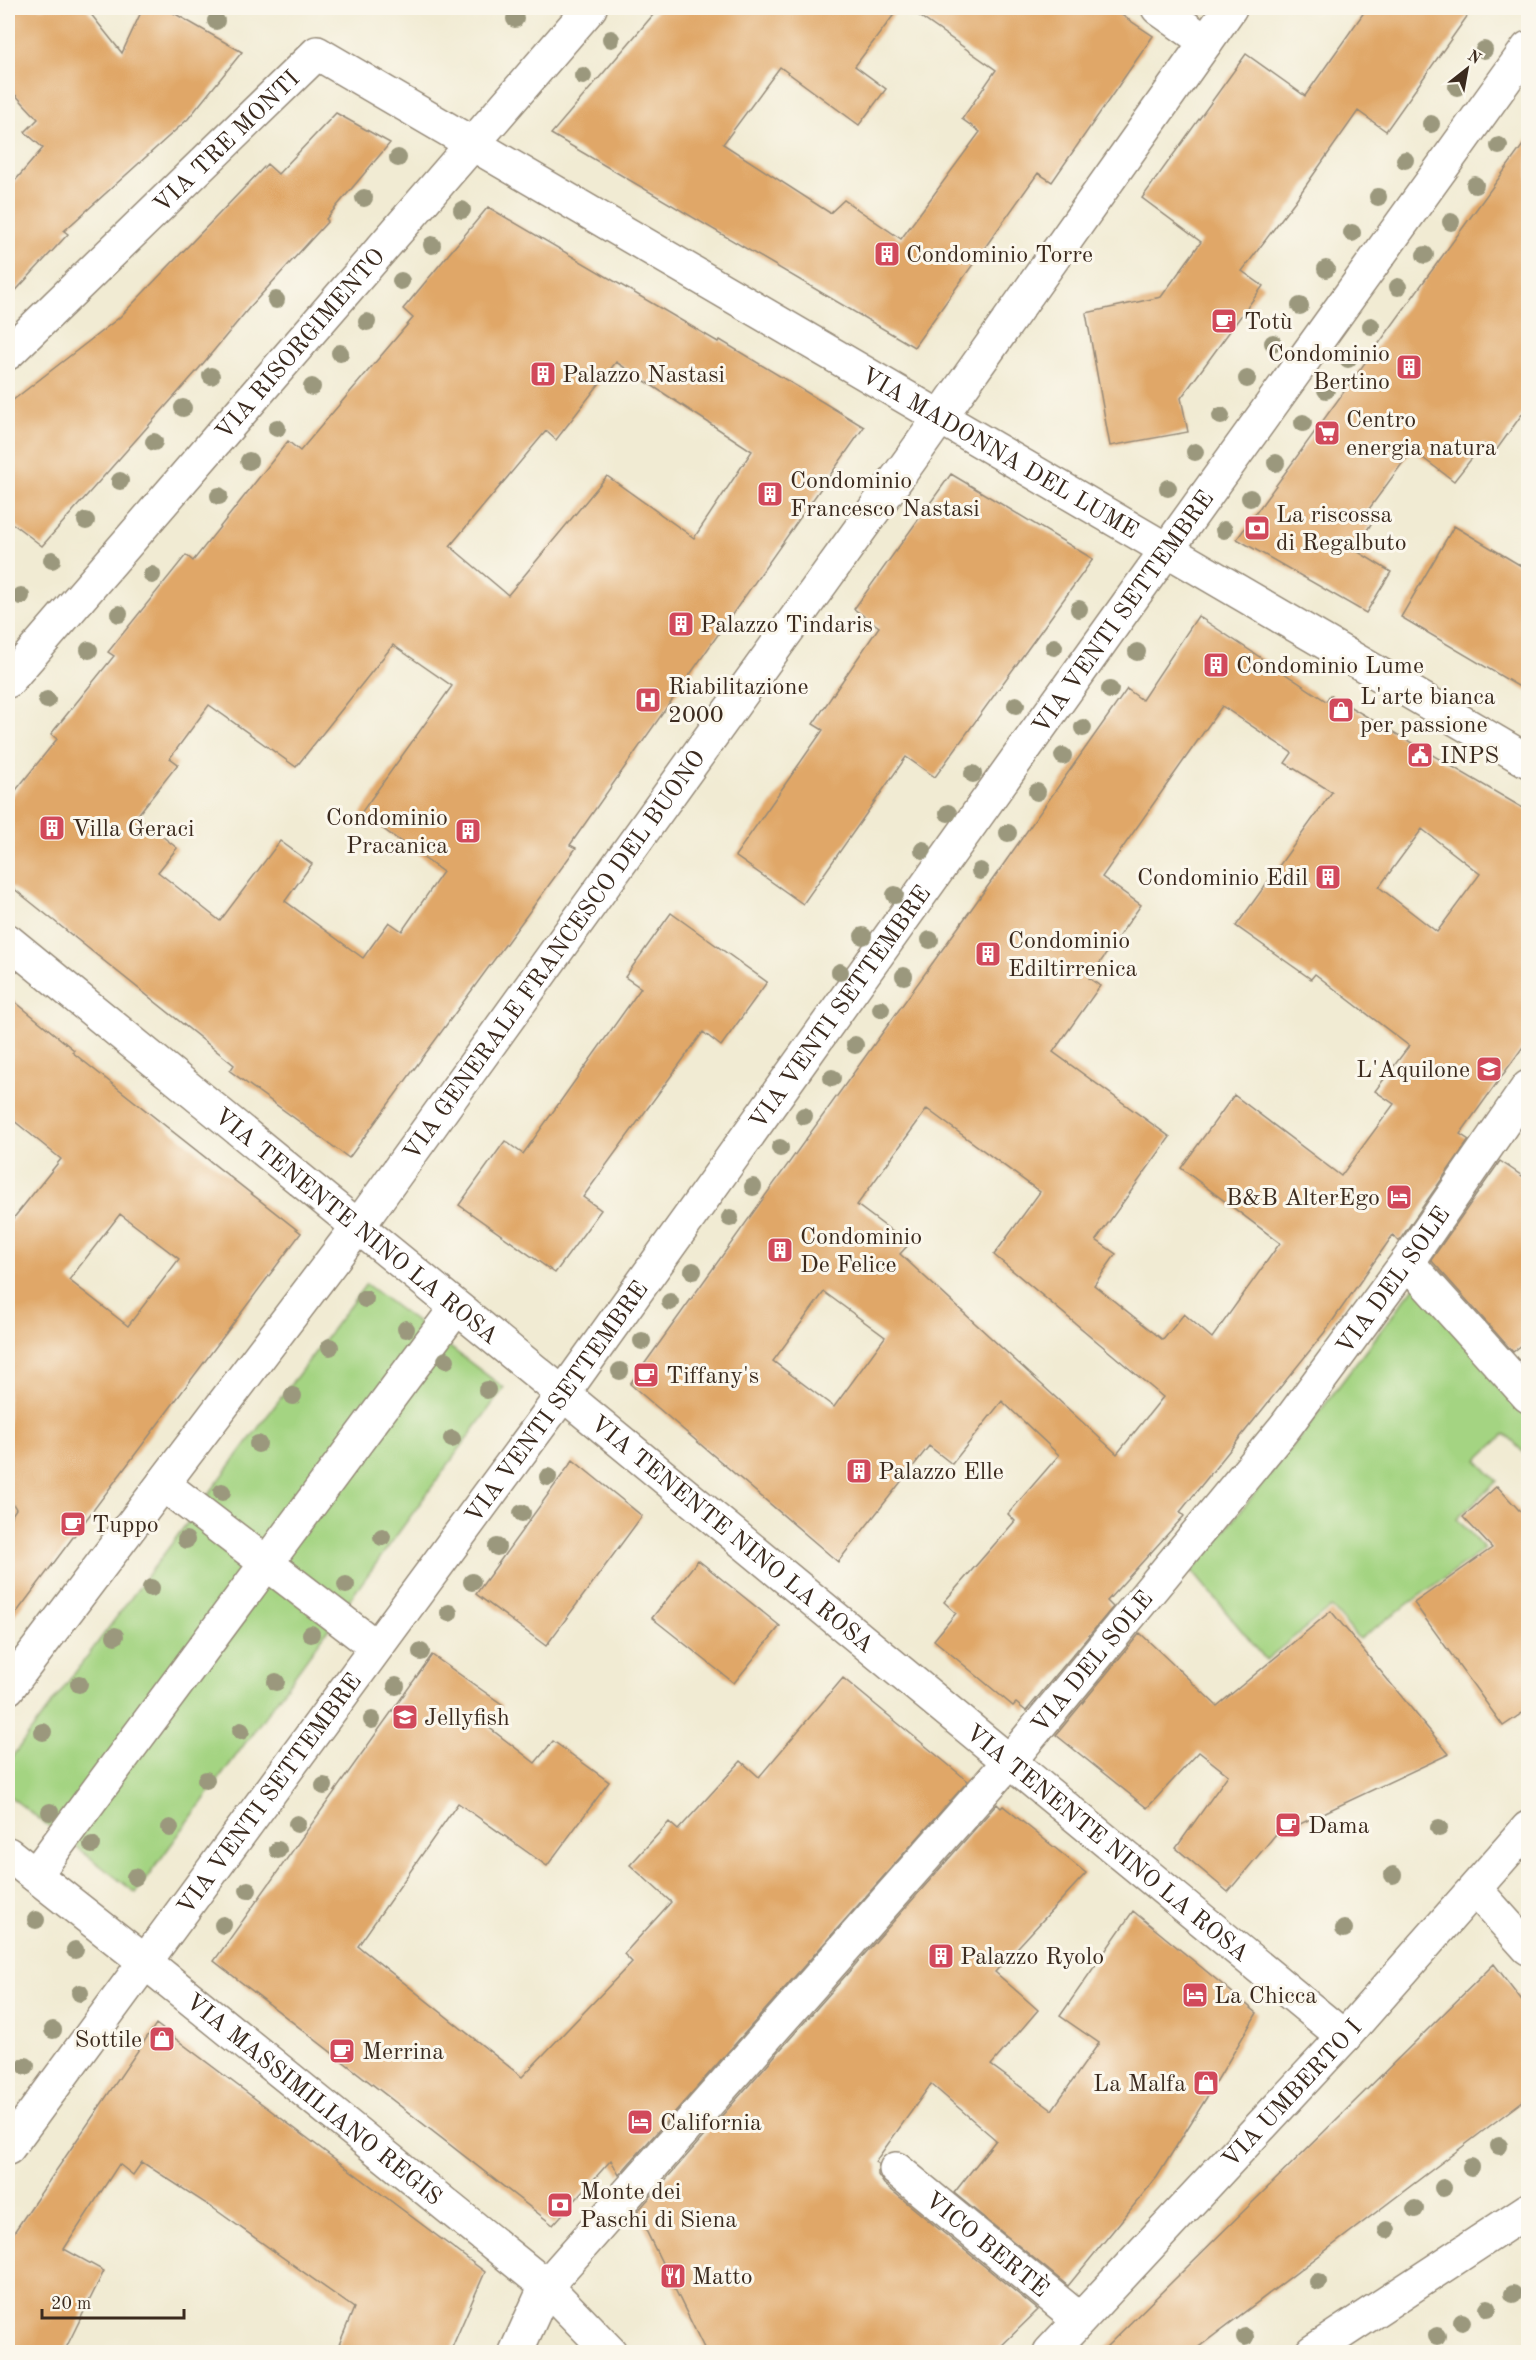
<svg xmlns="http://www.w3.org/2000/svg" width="1536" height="2360" viewBox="0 0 1536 2360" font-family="'Old Standard TT',serif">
	<rect width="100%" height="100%" fill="#fbf7ec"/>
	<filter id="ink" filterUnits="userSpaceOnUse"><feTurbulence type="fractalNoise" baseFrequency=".0167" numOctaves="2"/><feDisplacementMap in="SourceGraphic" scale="12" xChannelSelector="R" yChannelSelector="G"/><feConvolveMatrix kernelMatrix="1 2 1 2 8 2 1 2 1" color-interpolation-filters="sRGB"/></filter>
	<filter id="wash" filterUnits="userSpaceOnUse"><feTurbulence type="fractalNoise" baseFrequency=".008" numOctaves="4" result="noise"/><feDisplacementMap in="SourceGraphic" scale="24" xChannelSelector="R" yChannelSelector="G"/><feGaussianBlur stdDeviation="1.35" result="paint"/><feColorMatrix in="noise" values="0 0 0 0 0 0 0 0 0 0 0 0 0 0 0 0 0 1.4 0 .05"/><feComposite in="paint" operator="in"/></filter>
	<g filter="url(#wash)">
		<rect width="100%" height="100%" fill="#f1ebd3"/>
		<!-- green -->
		<path fill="#a4d482" stroke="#707f50" stroke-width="1.5" d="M1417,1283l111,122v50l-1,1 -22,-22 -28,26 20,21 -40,38 28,30 -126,90 -28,-32 -65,53 -74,-89 109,-135z
			M366,1284l138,104 -368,505 -128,-98v-33z"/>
		<g id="blocks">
			<!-- building -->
			<path fill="#e0a768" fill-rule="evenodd" d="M8,8h78l36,45 21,-45h22l77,44 -54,67 -124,112 4,3 -60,65v-110l35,-41 -18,-16 13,-13 -30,-32z
				M659,8h240l-44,58 31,23 -27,36 -79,-58 -57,77 107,69 14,-13 57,39 79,-107 -18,-13 34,-49 -88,-62h203l42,28 -101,146 -14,-9 -124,174 -363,-213z
				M1367,8h106l-87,123 -28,-20 -63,90 -53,70 21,15 -82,112 7,34 -78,14 -24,-133 75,-16 40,-55 -59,-44 104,-144 59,42z
				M336,113l54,30 -64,76 2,2 -79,87 -53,64 -154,174 -34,-26v-116l112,-87 147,-153 11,10z
				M1528,138v268l-33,46 -12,-8 -29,37 -42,-31 -46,63 8,6 -19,31 36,22 -25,41 -129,-74z
				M488,207l230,135 2,-2 144,87 -294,418 6,3 -227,310 -119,-87 4,-6 -226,-181v-84l49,-61 -6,-5 63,-78 -6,-4 78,-97 7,6 95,-120 12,10 113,-133 -10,-9zM616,362l136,89 -58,87 -87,-62 -99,119 -58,-49 96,-115 10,9zM393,645l59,41 -91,127 82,59 -41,59 -13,-9 -26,36 -78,-57 27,-37 -32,-23 -60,80 -62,-49 19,-24 -40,-32 41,-52 -8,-6 39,-53 87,62z
				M951,474l142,85 -158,218 -29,-20 -103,147 -68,-48 88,-126 -10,-6 66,-97 -25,-18z
				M1454,526l74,44v122l-127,-75z
				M1198,616l128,85 4,-6 198,116v229l-68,94 9,6 -70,101 -6,-6 -69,98 -144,179 4,4 -77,85 6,6 -87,104 -10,-8 -3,3 -79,-66 22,-27 -12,-11 71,-81 -7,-7 51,-59 -57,-54 -50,63 -23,-18 -91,116 -208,-178 373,-519 124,-176 15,11zM1222,706l70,47 -7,10 47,29 -96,134 75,53 4,-5 94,72 -34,45 19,13 -53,72 -107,-81 -53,73 99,75 -68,95 -28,-24 -21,26 -69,-55 22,-31 -20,-14 74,-103 -117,-85 47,-66 -11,-8 52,-73 -39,-28zM1422,829l58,45 -43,58 -58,-45zM927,1109l113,83 -46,63 169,142 -46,57 -217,-200 9,-10 -52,-39zM824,1292l61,45 -51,70 -61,-46z
				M671,913l96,69 -46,64 -18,-14 -120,165 18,13 -46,63 -96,-68 46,-64 18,13 118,-166 -16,-11z
				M8,996l66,54 -2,2 229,181 -293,391v-103l8,-12 -8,-14v-270l53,-66 -53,-43zM120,1214l59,45 -51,67 -59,-46z
				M1500,1161l28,19v160l-15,12 -82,-92z
				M573,1460l69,56 -96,130 -70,-52z
				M1497,1486l31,34v189l-25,17 -89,-123 78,-55 -29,-31z
				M698,1560l82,66 -46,57 -82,-65z
				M1331,1611l118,143 -166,78 -2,-4 -53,64 -52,-44 52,-73 -29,-23 -52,56 -91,-73 84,-102 77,73z
				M432,1655l71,50 -16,21 48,37 18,-22 56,41 -62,84 -89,-63 -100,143 164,131 110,-115 -8,-8 47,-52 -41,-37 39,-43 9,8 63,-69 18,16 84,-99 125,103 -349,394 -8,-15 -58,65 -339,-264z
				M997,1804l4,4 2,-2 83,67 -91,99 43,38 -47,55 61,45 47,-67 -39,-27 73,-105 124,102 -45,76 -55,88 -89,109 -114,-93 42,-53 -65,-56 -56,78 3,2v11l6,9 154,126 -43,42h-289l-69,-140z
				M1494,1964l34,44v89l-336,255h-91z
				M156,2024l329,248 -35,80h-114l18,-44 -141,-100 -71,-46 -9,13 -14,-11 -55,85 40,22 -40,81h-56v-111z"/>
		</g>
	</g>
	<g filter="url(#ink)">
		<use href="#blocks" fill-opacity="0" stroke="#968a78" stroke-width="1.5"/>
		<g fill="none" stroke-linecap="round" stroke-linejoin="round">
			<!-- minor casing -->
			<g stroke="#968a78" stroke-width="36">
				<g id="minor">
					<path d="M1158,8l48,34"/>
					<path id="s1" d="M8,353l309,-300 1211,708"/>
					<path id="s2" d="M8,941l555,453 781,643"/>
					<path d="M1407,1262l121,134"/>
					<path d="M163,1484l213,163"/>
					<path id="s3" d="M8,1688l349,-460 553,-768 320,-452"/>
					<path id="s4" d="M8,1854l136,107 402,325 64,66"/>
					<path d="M35,1875l421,-567"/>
					<path d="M1475,1889l53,59"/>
					<path id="s5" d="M8,2148l555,-754 572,-800 393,-546"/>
					<path id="s6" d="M896,2169l183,150"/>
					<path id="s7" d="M516,2352l30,-66 462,-523 277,-336 122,-165 121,-175"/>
					<path id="s8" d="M1050,2352l294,-315 184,-209"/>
					<path d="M1312,2352l216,-142"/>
				</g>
			</g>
			<!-- major casing -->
			<g stroke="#968a78" stroke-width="36">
				<g id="major">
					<path id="s9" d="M8,681l582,-673"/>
				</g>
			</g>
			<!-- minor -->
			<use href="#minor" stroke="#fff" stroke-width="33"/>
			<!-- major -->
			<use href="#major" stroke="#fff" stroke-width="33"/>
		</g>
		<!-- trees -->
		<g fill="#9b987d">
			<circle cx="515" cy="19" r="9"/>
			<circle cx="216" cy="21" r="9"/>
			<circle cx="611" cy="39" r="9"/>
			<circle cx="1484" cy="50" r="9"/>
			<circle cx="583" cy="76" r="9"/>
			<circle cx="1457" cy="87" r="9"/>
			<circle cx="1431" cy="124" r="9"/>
			<circle cx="1499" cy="146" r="9"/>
			<circle cx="398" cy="158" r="9"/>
			<circle cx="1405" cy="160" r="9"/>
			<circle cx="1475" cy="185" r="9"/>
			<circle cx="1378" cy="197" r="9"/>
			<circle cx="364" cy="198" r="9"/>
			<circle cx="462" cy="210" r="9"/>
			<circle cx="1451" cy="222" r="9"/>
			<circle cx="1352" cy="233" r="9"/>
			<circle cx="432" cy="245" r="9"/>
			<circle cx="1425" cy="255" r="9"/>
			<circle cx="1326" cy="269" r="9"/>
			<circle cx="401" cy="281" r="9"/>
			<circle cx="1398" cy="287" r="9"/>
			<circle cx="276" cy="300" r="9"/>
			<circle cx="1300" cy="306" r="9"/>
			<circle cx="367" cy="322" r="9"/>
			<circle cx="1371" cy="326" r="9"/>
			<circle cx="1273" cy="343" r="9"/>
			<circle cx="340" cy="353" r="9"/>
			<circle cx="1348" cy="359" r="9"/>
			<circle cx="211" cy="376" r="9"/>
			<circle cx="1247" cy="379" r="9"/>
			<circle cx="312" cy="387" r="9"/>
			<circle cx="1326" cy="390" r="9"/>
			<circle cx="183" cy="408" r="9"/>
			<circle cx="1221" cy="416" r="9"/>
			<circle cx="1303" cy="423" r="9"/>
			<circle cx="277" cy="428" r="9"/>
			<circle cx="154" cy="442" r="9"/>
			<circle cx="1195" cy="452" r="9"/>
			<circle cx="249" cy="461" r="9"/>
			<circle cx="1276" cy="463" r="9"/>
			<circle cx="120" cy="481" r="9"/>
			<circle cx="1168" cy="488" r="9"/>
			<circle cx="219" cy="496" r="9"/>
			<circle cx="1250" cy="498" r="9"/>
			<circle cx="86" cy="521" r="9"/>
			<circle cx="1224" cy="530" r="9"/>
			<circle cx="52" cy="560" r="9"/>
			<circle cx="152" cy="575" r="9"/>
			<circle cx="21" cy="596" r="9"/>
			<circle cx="1079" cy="609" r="9"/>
			<circle cx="119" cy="614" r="9"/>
			<circle cx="1054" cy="647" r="9"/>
			<circle cx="89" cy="650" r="9"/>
			<circle cx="1137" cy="652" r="9"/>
			<circle cx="1110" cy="690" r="9"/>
			<circle cx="47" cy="700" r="9"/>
			<circle cx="1016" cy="705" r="9"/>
			<circle cx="1083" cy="728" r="9"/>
			<circle cx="1063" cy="756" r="9"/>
			<circle cx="973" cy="774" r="9"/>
			<circle cx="1037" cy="792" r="9"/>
			<circle cx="948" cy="813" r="9"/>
			<circle cx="1008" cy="833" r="9"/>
			<circle cx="923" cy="850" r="9"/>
			<circle cx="980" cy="871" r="9"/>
			<circle cx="895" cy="895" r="9"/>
			<circle cx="863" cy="936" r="9"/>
			<circle cx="930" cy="940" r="9"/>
			<circle cx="840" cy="972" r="9"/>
			<circle cx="904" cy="976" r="9"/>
			<circle cx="881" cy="1009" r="9"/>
			<circle cx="855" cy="1045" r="9"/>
			<circle cx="832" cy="1078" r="9"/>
			<circle cx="804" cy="1116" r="9"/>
			<circle cx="780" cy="1148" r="9"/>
			<circle cx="753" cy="1187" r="9"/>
			<circle cx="730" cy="1218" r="9"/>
			<circle cx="693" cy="1271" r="9"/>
			<circle cx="365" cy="1299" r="9"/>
			<circle cx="670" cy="1302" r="9"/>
			<circle cx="406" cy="1329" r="9"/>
			<circle cx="642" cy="1341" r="9"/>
			<circle cx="330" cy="1347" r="9"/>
			<circle cx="446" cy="1360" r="9"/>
			<circle cx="620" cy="1371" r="9"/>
			<circle cx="487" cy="1390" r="9"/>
			<circle cx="293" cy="1396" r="9"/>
			<circle cx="452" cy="1439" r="9"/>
			<circle cx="258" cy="1444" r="9"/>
			<circle cx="548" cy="1477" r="9"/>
			<circle cx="222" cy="1492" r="9"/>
			<circle cx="522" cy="1513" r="9"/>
			<circle cx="382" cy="1537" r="9"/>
			<circle cx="186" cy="1540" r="9"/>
			<circle cx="497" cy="1547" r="9"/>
			<circle cx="472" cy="1582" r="9"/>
			<circle cx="346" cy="1585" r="9"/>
			<circle cx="151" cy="1588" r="9"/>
			<circle cx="449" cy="1613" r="9"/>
			<circle cx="311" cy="1634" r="9"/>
			<circle cx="115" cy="1636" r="9"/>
			<circle cx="421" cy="1652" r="9"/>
			<circle cx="276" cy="1682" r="9"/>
			<circle cx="79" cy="1684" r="9"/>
			<circle cx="396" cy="1686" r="9"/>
			<circle cx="372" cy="1720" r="9"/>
			<circle cx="241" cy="1731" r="9"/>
			<circle cx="43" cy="1732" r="9"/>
			<circle cx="206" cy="1780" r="9"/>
			<circle cx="324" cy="1786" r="9"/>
			<circle cx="50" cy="1812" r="9"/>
			<circle cx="297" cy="1824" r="9"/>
			<circle cx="170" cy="1828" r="9"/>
			<circle cx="1439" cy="1828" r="9"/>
			<circle cx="92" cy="1845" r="9"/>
			<circle cx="278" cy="1850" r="9"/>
			<circle cx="1393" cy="1875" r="9"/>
			<circle cx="135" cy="1877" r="9"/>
			<circle cx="248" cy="1890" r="9"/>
			<circle cx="36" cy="1920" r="9"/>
			<circle cx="223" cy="1925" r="9"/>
			<circle cx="1344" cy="1929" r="9"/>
			<circle cx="75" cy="1950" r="9"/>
			<circle cx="80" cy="1993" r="9"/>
			<circle cx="53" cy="2030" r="9"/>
			<circle cx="26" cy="2066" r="9"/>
			<circle cx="1499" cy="2146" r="9"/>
			<circle cx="1471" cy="2167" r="9"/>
			<circle cx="1443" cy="2188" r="9"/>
			<circle cx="1415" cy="2209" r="9"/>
			<circle cx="1387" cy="2230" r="9"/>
			<circle cx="1318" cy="2282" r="9"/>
			<circle cx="1513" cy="2294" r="9"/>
			<circle cx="1488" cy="2308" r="9"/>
			<circle cx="1462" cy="2322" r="9"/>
			<circle cx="1437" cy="2336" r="9"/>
			<circle cx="1245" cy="2337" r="9"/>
		</g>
	</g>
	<!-- icons -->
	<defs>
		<g id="building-square" transform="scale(1.35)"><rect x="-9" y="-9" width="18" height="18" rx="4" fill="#d1495b" stroke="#fbf7ec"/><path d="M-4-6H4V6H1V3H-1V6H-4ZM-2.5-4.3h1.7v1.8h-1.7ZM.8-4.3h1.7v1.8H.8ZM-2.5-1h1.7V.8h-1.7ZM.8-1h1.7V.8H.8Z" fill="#fff"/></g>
		<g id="cafe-square" transform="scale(1.35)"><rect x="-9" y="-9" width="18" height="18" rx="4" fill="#d1495b" stroke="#fbf7ec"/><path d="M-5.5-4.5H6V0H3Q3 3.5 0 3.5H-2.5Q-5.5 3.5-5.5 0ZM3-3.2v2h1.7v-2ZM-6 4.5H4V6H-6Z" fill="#fff"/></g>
		<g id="supermarket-square" transform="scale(1.35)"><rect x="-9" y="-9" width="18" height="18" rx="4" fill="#d1495b" stroke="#fbf7ec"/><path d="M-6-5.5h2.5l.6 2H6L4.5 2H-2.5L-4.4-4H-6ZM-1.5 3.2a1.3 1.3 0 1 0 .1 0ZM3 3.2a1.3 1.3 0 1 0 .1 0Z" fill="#fff"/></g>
		<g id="bank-square" transform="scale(1.35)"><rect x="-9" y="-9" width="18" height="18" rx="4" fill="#d1495b" stroke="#fbf7ec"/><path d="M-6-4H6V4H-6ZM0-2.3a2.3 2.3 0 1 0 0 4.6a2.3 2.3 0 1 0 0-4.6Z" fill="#fff"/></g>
		<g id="hospital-square" transform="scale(1.35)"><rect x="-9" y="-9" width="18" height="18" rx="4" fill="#d1495b" stroke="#fbf7ec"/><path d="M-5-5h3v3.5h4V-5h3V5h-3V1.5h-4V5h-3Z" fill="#fff"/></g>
		<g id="shop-square" transform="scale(1.35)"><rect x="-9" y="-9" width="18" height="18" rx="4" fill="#d1495b" stroke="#fbf7ec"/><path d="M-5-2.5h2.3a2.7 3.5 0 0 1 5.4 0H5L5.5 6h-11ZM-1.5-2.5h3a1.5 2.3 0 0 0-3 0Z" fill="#fff"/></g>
		<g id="civic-square" transform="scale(1.35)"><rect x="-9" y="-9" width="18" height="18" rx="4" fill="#d1495b" stroke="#fbf7ec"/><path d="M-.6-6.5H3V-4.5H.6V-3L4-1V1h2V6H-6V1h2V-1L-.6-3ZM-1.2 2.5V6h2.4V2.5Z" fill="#fff"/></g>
		<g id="school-square" transform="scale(1.35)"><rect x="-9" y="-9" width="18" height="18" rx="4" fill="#d1495b" stroke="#fbf7ec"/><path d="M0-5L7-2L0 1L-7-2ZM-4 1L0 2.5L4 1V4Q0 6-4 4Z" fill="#fff"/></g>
		<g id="hotel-square" transform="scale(1.35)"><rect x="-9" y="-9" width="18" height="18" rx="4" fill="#d1495b" stroke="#fbf7ec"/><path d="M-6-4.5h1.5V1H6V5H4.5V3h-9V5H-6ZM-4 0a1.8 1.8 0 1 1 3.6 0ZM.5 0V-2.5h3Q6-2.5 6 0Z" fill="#fff"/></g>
		<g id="restaurant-square" transform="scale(1.35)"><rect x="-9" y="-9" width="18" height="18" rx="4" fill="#d1495b" stroke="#fbf7ec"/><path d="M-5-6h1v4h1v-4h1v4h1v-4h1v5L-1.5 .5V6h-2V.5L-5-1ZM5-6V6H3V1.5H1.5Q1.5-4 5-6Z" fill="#fff"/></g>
	</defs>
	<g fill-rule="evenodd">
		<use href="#building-square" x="887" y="254"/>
		<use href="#cafe-square" x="1224" y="321"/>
		<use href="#building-square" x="1409" y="367"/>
		<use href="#building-square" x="543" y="374"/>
		<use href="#supermarket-square" x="1327" y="433"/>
		<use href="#building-square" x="770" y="494"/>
		<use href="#bank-square" x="1257" y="528"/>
		<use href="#building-square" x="681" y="624"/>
		<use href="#building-square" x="1216" y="665"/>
		<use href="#hospital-square" x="648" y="700"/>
		<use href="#shop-square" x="1341" y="710"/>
		<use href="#civic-square" x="1420" y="755"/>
		<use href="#building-square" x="52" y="828"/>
		<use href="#building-square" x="468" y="831"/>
		<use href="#building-square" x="1328" y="877"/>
		<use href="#building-square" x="988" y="954"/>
		<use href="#school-square" x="1489" y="1069"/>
		<use href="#hotel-square" x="1399" y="1197"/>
		<use href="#building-square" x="780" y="1250"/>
		<use href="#cafe-square" x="646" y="1375"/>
		<use href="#building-square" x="859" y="1471"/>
		<use href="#cafe-square" x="73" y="1524"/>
		<use href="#school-square" x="405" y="1717"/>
		<use href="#cafe-square" x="1288" y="1825"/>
		<use href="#building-square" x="941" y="1956"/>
		<use href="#hotel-square" x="1195" y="1995"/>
		<use href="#shop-square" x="162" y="2039"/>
		<use href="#cafe-square" x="342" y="2051"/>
		<use href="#shop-square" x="1206" y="2083"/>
		<use href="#hotel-square" x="640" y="2122"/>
		<use href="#bank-square" x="560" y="2205"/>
		<use href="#restaurant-square" x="673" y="2276"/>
	</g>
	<g text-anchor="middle" stroke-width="6" stroke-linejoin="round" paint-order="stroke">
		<!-- street labels -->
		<g font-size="24" fill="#3b2a1e" stroke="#fbf7ec">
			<text dy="8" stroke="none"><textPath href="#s1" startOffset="304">VIA TRE MONTI</textPath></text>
			<text dy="8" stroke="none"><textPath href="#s9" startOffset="446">VIA RISORGIMENTO</textPath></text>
			<text dy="8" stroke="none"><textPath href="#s1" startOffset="1222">VIA MADONNA DEL LUME</textPath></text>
			<text dy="8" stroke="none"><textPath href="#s5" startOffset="1898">VIA VENTI SETTEMBRE</textPath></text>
			<text dy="8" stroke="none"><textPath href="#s3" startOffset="914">VIA GENERALE FRANCESCO DEL BUONO</textPath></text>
			<text dy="8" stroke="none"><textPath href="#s5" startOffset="1412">VIA VENTI SETTEMBRE</textPath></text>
			<text dy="8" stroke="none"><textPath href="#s2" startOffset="450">VIA TENENTE NINO LA ROSA</textPath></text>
			<text dy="8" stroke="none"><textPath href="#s7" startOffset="1388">VIA DEL SOLE</textPath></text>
			<text dy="8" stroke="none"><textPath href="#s5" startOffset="926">VIA VENTI SETTEMBRE</textPath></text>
			<text dy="8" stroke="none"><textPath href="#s2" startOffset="936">VIA TENENTE NINO LA ROSA</textPath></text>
			<text dy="8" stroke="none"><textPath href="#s7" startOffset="902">VIA DEL SOLE</textPath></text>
			<text dy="8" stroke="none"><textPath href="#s5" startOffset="440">VIA VENTI SETTEMBRE</textPath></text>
			<text dy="8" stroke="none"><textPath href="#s2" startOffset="1422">VIA TENENTE NINO LA ROSA</textPath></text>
			<text dy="8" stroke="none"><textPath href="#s8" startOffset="354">VIA UMBERTO I</textPath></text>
			<text dy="8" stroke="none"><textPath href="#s4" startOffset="392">VIA MASSIMILIANO REGIS</textPath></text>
			<text dy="8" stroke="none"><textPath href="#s6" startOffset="118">VICO BERTÈ</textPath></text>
		</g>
		<!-- poi labels -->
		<g font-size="24" fill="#3b2a1e" stroke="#fbf7ec" text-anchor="start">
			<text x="906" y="262">Condominio Torre</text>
			<text x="1244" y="329">Totù</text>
			<text x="1390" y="361" text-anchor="end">Condominio<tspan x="1390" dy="28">Bertino</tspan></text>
			<text x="562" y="382">Palazzo Nastasi</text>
			<text x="1346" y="427">Centro<tspan x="1346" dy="28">energia natura</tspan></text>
			<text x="790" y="488">Condominio<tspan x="790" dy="28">Francesco Nastasi</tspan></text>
			<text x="1276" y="522">La riscossa<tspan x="1276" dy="28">di Regalbuto</tspan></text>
			<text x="700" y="632">Palazzo Tindaris</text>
			<text x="1236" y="673">Condominio Lume</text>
			<text x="668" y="694">Riabilitazione<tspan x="668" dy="28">2000</tspan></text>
			<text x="1360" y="704">L'arte bianca<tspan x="1360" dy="28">per passione</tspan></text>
			<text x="1440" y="763">INPS</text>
			<text x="448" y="825" text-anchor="end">Condominio<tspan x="448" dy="28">Pracanica</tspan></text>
			<text x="72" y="836">Villa Geraci</text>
			<text x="1308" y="885" text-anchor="end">Condominio Edil</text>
			<text x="1008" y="948">Condominio<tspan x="1008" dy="28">Ediltirrenica</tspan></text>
			<text x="1470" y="1077" text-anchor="end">L'Aquilone</text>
			<text x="1380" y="1205" text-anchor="end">B&amp;B AlterEgo</text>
			<text x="800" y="1244">Condominio<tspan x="800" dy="28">De Felice</tspan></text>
			<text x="666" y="1383">Tiffany's</text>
			<text x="878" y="1479">Palazzo Elle</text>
			<text x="92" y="1532">Tuppo</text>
			<text x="424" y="1725">Jellyfish</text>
			<text x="1308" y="1833">Dama</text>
			<text x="960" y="1964">Palazzo Ryolo</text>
			<text x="1214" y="2003">La Chicca</text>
			<text x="142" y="2047" text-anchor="end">Sottile</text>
			<text x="362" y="2059">Merrina</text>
			<text x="1186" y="2091" text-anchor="end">La Malfa</text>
			<text x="660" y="2130">California</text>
			<text x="580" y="2199">Monte dei<tspan x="580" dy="28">Paschi di Siena</tspan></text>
			<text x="692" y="2284">Matto</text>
		</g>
	</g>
	<!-- margin -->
	<rect width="1536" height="2360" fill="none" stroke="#fbf7ec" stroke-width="30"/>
	<!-- north arrow -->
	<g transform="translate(1467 69) rotate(31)" stroke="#fbf7ec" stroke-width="4.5" paint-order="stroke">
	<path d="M0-4.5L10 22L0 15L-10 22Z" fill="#3b2a1e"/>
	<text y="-9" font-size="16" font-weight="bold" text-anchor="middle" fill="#3b2a1e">N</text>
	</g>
	<!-- scale -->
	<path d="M42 2309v9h142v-9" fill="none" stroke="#3b2a1e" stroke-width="3"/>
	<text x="51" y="2309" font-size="18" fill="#3b2a1e" stroke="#fbf7ec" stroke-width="4.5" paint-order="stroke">20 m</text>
</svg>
